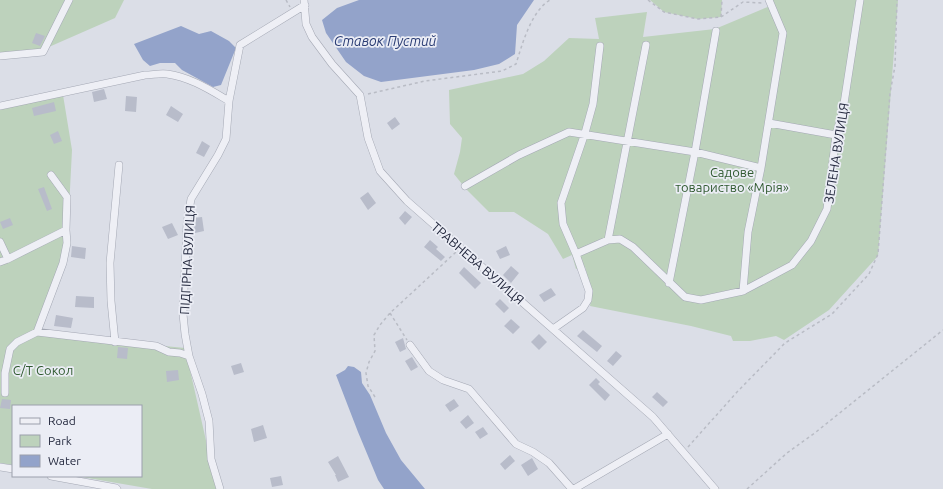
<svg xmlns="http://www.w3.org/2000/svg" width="943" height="489" viewBox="0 0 943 489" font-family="Ubuntu,sans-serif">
	<rect width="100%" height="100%" fill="#dbdee7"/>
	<!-- green -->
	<path fill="#bdd2bc" d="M0,0h124l-9,18 -73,32 -42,6z
		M650,0h72l-1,17 -23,2 -34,-7z
		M769,0h129l-20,256 -49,54 -45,30 -8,-4 -26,5h-17l-2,-5 -40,-10 -101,-20 2,-13 -7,-26 -9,2 -4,-14 -9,4 -15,-25 -34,-22h-25l-23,-23 -12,-15 6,-22 2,-14 -12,-14 -1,-34 74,-16 21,-13 25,-23 30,1 -4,-21 52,-6 -4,25 72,-8 55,-23z
		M63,95l9,55 -5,98 -28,86 146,14 32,141h-65l-76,-13h65v-70h-128v59l-13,-2v-356z"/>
	<!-- water -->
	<path fill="#93a3ca" d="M359,0h175l-17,25 -2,29 -16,10 -25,6 -93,12 -17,-6 -18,-14 -20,-29 -4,-13 15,-12z
		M181,26l18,8 12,-3 18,10 7,7 -15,37 -8,2 -31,-17 -7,-7h-15l-10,3 -7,-6 -9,-16z
		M348,366l6,1 7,5 1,11 8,12 16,38 15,27 24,29h-41l-6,-9 -20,-48 -22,-57 9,-5z"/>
	<!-- building -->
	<path fill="#b8bcca" d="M36,33l9,3 -5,10 -8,-3z
		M104,89l3,10 -13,3 -2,-10z
		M126,96l11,1 -1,15 -11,-1z
		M54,102l2,9 -22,5 -2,-8z
		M171,106l12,8 -5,8 -12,-7z
		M395,117l5,7 -8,6 -5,-7z
		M58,131l4,10 -8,3 -4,-9z
		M202,141l8,5 -6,11 -8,-4z
		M44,187l8,22 -5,2 -9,-22z
		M368,192l8,11 -8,7 -8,-12z
		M405,211l7,6 -7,8 -6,-7z
		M202,217l2,14 -9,2 -2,-15z
		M10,218l3,7 -10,4 -3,-7z
		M172,223l6,12 -10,4 -6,-12z
		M430,240l8,7 -2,2 9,8 -4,4 -17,-14z
		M72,246l14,2 -1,11 -14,-2z
		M506,246l4,9 -10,4 -4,-8z
		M511,266l8,7 -8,10 -8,-8z
		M464,267l17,16 -6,6 -16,-16z
		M551,288l5,7 -12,7 -5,-7z
		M76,296l18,1v11l-19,-1z
		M500,299l9,9 -5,5 -9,-9z
		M56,315l17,3 -2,10 -17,-2z
		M511,319l9,8 -7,7 -9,-8z
		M583,330l19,16 -5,6 -20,-16z
		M539,334l8,8 -8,8 -8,-8z
		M403,338l3,11 -6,3 -5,-10z
		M118,347l10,1 -1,11 -10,-1z
		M616,351l6,5 -9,10 -6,-5z
		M412,357l6,10 -7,4 -6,-10z
		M241,363l3,9 -10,3 -3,-9z
		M178,370l1,10 -12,2 -1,-11z
		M596,378l4,4 -2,2 12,11 -5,6 -16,-16z
		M657,392l11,10 -5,5 -11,-10z
		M2,399l9,1 -1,9 -10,-1z
		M454,399l5,7 -9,6 -5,-7z
		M468,415l6,8 -8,6 -6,-7z
		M263,425l4,13 -13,4 -3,-13z
		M483,427l5,7 -8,5 -5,-7z
		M510,455l5,6 -10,9 -5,-6z
		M338,456l11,21 -11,5 -3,-7h1l-8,-13z
		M532,458l6,11 -10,7 -7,-11z
		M281,476l2,9 -11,2 -2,-9z"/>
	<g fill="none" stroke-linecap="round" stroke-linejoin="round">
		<!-- street casing -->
		<g stroke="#a4a8b4" stroke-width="8">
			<path id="street" d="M304,0l2,24 6,13 20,27 28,31 8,43 12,33 27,30 246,216 62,72
				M0,56l43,-4 26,-52
				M0,106l145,-31c7,0 15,-2 22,-1 23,3 43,16 62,27
				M769,123l67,12
				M465,186l54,-31 50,-23 126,20 66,16
				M608,240l38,-195
				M0,242l8,17 -8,3
				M576,254l32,-14 12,-1 13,8 52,50 16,3 42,-9 49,-26 19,-24 16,-32 9,-74 7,-25 17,-110
				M8,259l58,-29 1,-33 -16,-22
				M669,283l26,-131 21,-121
				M743,291l5,-59 13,-64 22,-135 -14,-33
				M553,329l30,-21 5,-8 1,-9 -13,-37 -13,-30 -2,-21 24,-70 8,-29 7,-58
				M37,332l26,-69 4,-20 -1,-13
				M115,342l-4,-41 -1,-38 9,-98
				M410,345l19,26 14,9 26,9 47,55 17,8 16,11 23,26
				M5,393v-20l5,-24 7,-7 20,-10 119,14 13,6 11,1 9,3
				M0,467l13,2
				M51,476l65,12 1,1
				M220,489l-9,-30 -2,-38 -7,-27 -13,-38 -4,-22 -2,-20 4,-91 4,-24 27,-44 8,-16 3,-38 11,-56 65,-40
				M574,489l94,-55"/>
		</g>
		<!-- path -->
		<path stroke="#b9bcc5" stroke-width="1.5" stroke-dasharray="3 3" stroke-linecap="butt" d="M286,0l4,7
			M648,0l16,12 34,7 23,-2 1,-17
			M721,17l22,-15 19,1
			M368,94l57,-13 77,-10 14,-7c6,-19 15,-53 34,-64
			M390,313l17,27
			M375,397l-7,-11 -2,-13 3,-11 6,-11 -1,-16 6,-10 10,-12 66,-61
			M688,447l49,-55 48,-49 47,-29 37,-40 9,-20 12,-161 5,-27 2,-66
			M747,489l40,-36 29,-21 127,-102"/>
		<!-- street -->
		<use href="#street" stroke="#eeeff5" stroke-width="7"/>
	</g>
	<g text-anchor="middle" stroke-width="3.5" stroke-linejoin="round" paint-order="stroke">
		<!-- street labels -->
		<g font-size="13" fill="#24293e" stroke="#ebedf5">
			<text transform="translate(836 153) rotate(-81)" y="5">ЗЕЛЕНА ВУЛИЦЯ</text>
			<text transform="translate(187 260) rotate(-87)" y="5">ПІДГІРНА ВУЛИЦЯ</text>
			<text transform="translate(478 263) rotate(41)" y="5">ТРАВНЕВА ВУЛИЦЯ</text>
		</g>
		<!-- park labels -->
		<g font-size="13" fill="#315b31" stroke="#ebedf5">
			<text x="732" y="177">Садове<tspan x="732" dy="15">товариство «Мрія»</tspan></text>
			<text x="43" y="375">С/Т Сокол</text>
		</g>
		<!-- water labels -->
		<g font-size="14" font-style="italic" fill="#2c3e75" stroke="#ebedf5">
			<text x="385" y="46">Ставок Пустий</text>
		</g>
	</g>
	<!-- legend -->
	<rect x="12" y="405" width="130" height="72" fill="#ebedf5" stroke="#9b9fac"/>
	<rect x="20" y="418" width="20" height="6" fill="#eeeff5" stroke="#9b9fac"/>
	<text x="48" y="425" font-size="12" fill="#24293e">Road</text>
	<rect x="20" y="435" width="20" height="12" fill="#bdd2bc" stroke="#9b9fac"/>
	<text x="48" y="445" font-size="12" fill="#24293e">Park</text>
	<rect x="20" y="455" width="20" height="12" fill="#93a3ca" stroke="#9b9fac"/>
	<text x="48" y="465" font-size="12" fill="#24293e">Water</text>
</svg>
